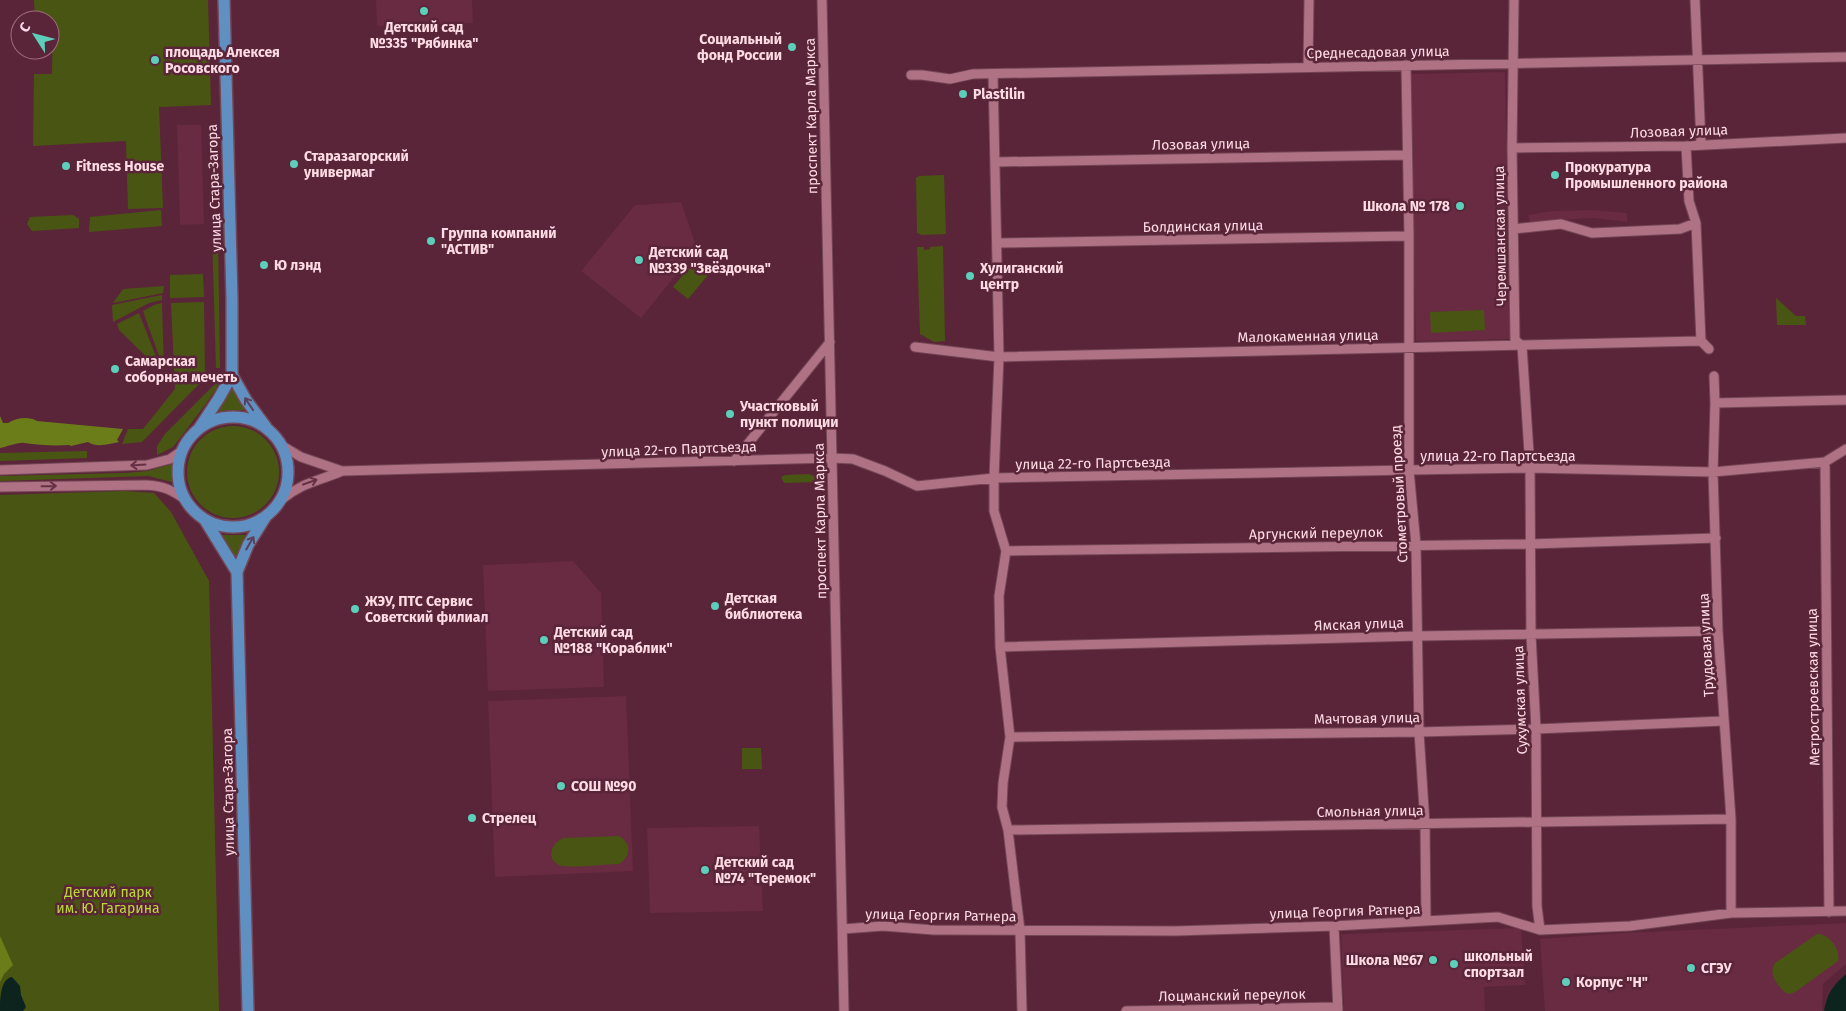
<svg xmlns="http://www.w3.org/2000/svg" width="1846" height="1011" viewBox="0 0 1846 1011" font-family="'Fira Sans',sans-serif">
	<rect width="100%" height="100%" fill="#5a2538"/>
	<!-- built -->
	<path fill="#682b41" d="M376,0h96l1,23 -96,3z
		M1505,72l5,267 -94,2 -5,-267z
		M177,125h24l3,99 -24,1z
		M681,202l16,47 -56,69 -60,-47 54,-66z
		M1594,210l33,3v9l-34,-4 -63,4 -2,-7 24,-4z
		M573,561l28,32 3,94 -116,4 -5,-126z
		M626,696l7,175 -138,6 -7,-176z
		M759,826l4,85 -113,2 -3,-85z
		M1846,923v41l-23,20 -1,27h-277l-5,-72 83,-6z
		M1521,928l4,57 -41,2 1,24h-141l-3,-77z"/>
	<!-- green -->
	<path fill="#495613" d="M34,0h174l3,105 -52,2 4,101 -35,1 -2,-68 -93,5 1,-72h18l1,-54 -18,-1z
		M944,175l2,59 -24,1 -5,-2v-3l-1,-52 3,-2z
		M161,210l1,16 -73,6 1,-15z
		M73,215l6,4v9l-47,3 -5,-7 3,-7z
		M212,234l6,2 2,132h-4z
		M943,246l2,95 -11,1 -14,-8 -3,-87h7v3l6,-1v-2z
		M694,262l14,13 -20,24 -15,-12z
		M203,274l1,23 -34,1v-23z
		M164,286l-1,7 -50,10 10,-14z
		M162,295v5l-13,3 -36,19 -1,-17z
		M1776,298l20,18h9l1,9h-29z
		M204,302l1,76 -63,64 -20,2 6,-15h15l32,-40 -4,-86z
		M162,303l2,67 -21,-59 11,-6z
		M1484,310l1,20 -54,3 -1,-21z
		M139,313l23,59 -43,-42 -2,-6z
		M219,380l-3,9 -11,16 -25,33 -7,9 -16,8v-9l8,-12z
		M233,383l16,27h-21l-11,2 11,-16z
		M187 472a46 46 0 1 1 92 0a46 46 0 1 1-92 0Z
		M87,451v7l-87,3v-8z
		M172,464v18l-24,-6 -148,5v-5l126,-3 22,-2z
		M809,474l7,3v5l-32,1 -3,-6 4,-2z
		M124,491l30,2 17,19 38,69 10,430h-219v-516z
		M220,535h29l-11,29z
		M742,748h19l1,21h-20z
		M619,836c13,8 12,20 0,28 -11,0 -52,5 -60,1 -14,-7 -7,-23 5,-27z
		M1817,934c12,-1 24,16 21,27l-43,31 -5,2 -6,-2c-7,-8 -16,-18 -9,-29z"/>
	<!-- forest -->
	<path fill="#6b7d19" d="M0,416l3,7h5c9,-5 20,-7 29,-2l86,8 -6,11 2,2c-10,2 -22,6 -31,0l-17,4 -2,-1c-15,1 -30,0 -45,-2 -6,-1 -17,4 -24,5z
		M0,936l13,29 -9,9 -4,8z"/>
	<!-- water -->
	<path fill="#0c231e" d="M1846,974v37h-22c4,-19 8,-24 22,-37z
		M12,977l8,9 1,9 5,12 -3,4h-23c0,-11 0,-32 12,-34z"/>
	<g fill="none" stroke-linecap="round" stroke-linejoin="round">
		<!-- minor casing -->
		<g stroke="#734656" stroke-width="11">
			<path id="minor" d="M822,0l22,1011
				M1514,0l-2,148 3,192 7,6 8,122 1,167 5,94 1,177 3,24
				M1695,0l6,144
				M1406,65l3,171v234l7,75 3,187 6,92 1,97
				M1308,67l1,-67
				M993,74l6,283 -5,121v33l12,40 -7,45 1,51 10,90 -7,46 -1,24 6,23 12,100 2,81
				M911,75h11l28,4 23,-5 873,-17
				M1686,146l3,55 7,22 5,118 8,8
				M1512,148l174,-2 160,-8
				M995,162l412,-7
				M1513,229l48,-5 31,9 88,-4 16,-6
				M998,243l411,-7
				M915,347l84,10 702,-16
				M1714,376l1,27 -2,69 5,159 13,188v94
				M1715,403l131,-3
				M281,445l20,12 41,14
				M734,461l96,-119
				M1825,462l4,450
				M0,470l147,-5 23,-6 13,-9
				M0,487l146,-2c18,1 26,5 40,15
				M281,500c20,-17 38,-19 61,-29l490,-13 21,1 32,12 32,15 77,-8 415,-8 121,-2 183,4 112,-10 21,-13
				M1006,551l525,-7 185,-6
				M1000,647l418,-11 300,-5
				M1010,737l409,-5 117,-3 187,-8
				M1008,830l723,-11
				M1334,926l4,85
				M843,929l40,-3 51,4 241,1 159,-5 164,-9 42,13 90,-4 101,-13 115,-2
				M1126,1011l212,-4"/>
		</g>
		<!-- major casing -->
		<g stroke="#734656" stroke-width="14">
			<path id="major" d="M232,375l14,25 20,27
				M178 472a55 55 0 1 1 110 0a55 55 0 1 1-110 0Z
				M200,427l19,-29 13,-23v-76l-8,-299
				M205,520l32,52
				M248,1011l-11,-439 11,-27 18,-29"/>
		</g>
		<!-- minor -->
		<use href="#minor" stroke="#af7285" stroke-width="9"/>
		<!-- major -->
		<use href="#major" stroke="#6090c1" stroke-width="11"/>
	</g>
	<!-- one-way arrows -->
	<defs><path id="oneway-shaft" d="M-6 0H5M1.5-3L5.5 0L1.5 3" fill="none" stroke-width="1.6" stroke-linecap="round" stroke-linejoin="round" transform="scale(1.25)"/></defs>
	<g stroke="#5c405a">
		<use href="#oneway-shaft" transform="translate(249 404) rotate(-124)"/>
		<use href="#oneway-shaft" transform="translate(250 543) rotate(-60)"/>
	</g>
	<g stroke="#673144">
		<use href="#oneway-shaft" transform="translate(138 465) rotate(176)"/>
		<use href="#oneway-shaft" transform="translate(310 482) rotate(-19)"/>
		<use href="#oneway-shaft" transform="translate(49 486) rotate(-1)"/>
	</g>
	<!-- markers -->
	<g fill="#5cceba" stroke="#5a2538" stroke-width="2">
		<circle cx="424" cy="11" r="5"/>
		<circle cx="792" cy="47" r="5"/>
		<circle cx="155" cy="60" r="5"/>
		<circle cx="963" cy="94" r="5"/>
		<circle cx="294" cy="164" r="5"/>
		<circle cx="66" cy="166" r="5"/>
		<circle cx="1555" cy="175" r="5"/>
		<circle cx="1460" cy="206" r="5"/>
		<circle cx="431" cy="241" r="5"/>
		<circle cx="639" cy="260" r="5"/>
		<circle cx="264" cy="265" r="5"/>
		<circle cx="970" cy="276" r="5"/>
		<circle cx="115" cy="369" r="5"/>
		<circle cx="730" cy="414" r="5"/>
		<circle cx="715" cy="606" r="5"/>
		<circle cx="355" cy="609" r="5"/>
		<circle cx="544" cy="640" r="5"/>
		<circle cx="561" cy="786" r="5"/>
		<circle cx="472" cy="818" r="5"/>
		<circle cx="705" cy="870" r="5"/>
		<circle cx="1433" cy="960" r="5"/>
		<circle cx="1454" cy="964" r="5"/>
		<circle cx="1691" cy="968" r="5"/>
		<circle cx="1566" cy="982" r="5"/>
	</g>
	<g text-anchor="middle" stroke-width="5" stroke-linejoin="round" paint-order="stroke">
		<!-- poi labels -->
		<g font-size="14" font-weight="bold" fill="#fedce5" stroke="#5a2538" text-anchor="start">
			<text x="424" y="32" text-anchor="middle">Детский сад<tspan x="424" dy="16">№335 "Рябинка"</tspan></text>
			<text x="782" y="44" text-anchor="end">Социальный<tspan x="782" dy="16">фонд России</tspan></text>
			<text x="165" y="57">площадь Алексея<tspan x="165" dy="16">Росовского</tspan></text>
			<text x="973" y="99">Plastilin</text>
			<text x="304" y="161">Старазагорский<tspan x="304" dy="16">универмаг</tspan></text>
			<text x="76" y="171">Fitness House</text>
			<text x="1565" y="172">Прокуратура<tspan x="1565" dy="16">Промышленного района</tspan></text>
			<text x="1450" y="211" text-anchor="end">Школа № 178</text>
			<text x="441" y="238">Группа компаний<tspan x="441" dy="16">"АСТИВ"</tspan></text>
			<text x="649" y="257">Детский сад<tspan x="649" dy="16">№339 "Звёздочка"</tspan></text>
			<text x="274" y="270">Ю лэнд</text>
			<text x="980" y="273">Хулиганский<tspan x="980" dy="16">центр</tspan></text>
			<text x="125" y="366">Самарская<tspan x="125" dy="16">соборная мечеть</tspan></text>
			<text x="740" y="411">Участковый<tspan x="740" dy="16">пункт полиции</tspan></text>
			<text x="725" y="603">Детская<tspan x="725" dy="16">библиотека</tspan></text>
			<text x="365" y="606">ЖЭУ, ПТС Сервис<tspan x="365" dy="16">Советский филиал</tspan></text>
			<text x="554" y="637">Детский сад<tspan x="554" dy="16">№188 "Кораблик"</tspan></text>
			<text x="571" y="791">СОШ №90</text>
			<text x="482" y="823">Стрелец</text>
			<text x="715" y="867">Детский сад<tspan x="715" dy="16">№74 "Теремок"</tspan></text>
			<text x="1464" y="961">школьный<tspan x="1464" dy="16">спортзал</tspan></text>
			<text x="1423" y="965" text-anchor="end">Школа №67</text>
			<text x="1701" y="973">СГЭУ</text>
			<text x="1576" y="987">Корпус "Н"</text>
		</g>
		<!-- street labels -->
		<g font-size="14" fill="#fedce5" stroke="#5a2538">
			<text transform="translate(1378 52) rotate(-1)" y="5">Среднесадовая улица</text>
			<text transform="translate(811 116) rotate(-91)" y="5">проспект Карла Маркса</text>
			<text transform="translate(1679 131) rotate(-2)" y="5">Лозовая улица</text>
			<text transform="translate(1201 144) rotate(-1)" y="5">Лозовая улица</text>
			<text transform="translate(214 188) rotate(-92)" y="5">улица Стара-Загора</text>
			<text transform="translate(1203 226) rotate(-1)" y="5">Болдинская улица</text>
			<text transform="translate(1500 236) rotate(-91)" y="5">Черемшанская улица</text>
			<text transform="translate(1308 336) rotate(-1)" y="5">Малокаменная улица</text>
			<text transform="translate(679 449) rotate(-2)" y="5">улица 22-го Партсъезда</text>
			<text x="1498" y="461">улица 22-го Партсъезда</text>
			<text transform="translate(1093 463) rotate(-1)" y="5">улица 22-го Партсъезда</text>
			<text transform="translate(1399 494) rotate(-93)" y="5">Стометровый проезд</text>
			<text transform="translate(820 521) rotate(-91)" y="5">проспект Карла Маркса</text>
			<text transform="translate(1316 533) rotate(-1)" y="5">Аргунский переулок</text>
			<text transform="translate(1359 624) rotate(-2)" y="5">Ямская улица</text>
			<text transform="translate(1706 645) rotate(-93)" y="5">Трудовая улица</text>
			<text transform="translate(1813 687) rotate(-91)" y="5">Метростроевская улица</text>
			<text transform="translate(1520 700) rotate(-92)" y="5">Сухумская улица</text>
			<text transform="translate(1367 718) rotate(-1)" y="5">Мачтовая улица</text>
			<text transform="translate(228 792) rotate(-91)" y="5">улица Стара-Загора</text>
			<text transform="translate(1370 811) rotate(-1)" y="5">Смольная улица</text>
			<text transform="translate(1345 911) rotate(-2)" y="5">улица Георгия Ратнера</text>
			<text transform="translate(941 915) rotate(1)" y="5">улица Георгия Ратнера</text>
			<text transform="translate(1232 995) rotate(-1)" y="5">Лоцманский переулок</text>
		</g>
		<!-- park labels -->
		<g font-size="14" fill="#bbda35" stroke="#5a2538">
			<text x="108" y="897">Детский парк<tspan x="108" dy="16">им. Ю. Гагарина</tspan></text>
		</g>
	</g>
	<!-- north arrow -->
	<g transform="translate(35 35) rotate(306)"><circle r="24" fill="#5a2538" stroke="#9c6e7d"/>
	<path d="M0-4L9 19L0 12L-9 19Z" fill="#5cceba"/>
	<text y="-8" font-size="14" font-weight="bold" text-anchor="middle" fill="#fedce5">С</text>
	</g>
</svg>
